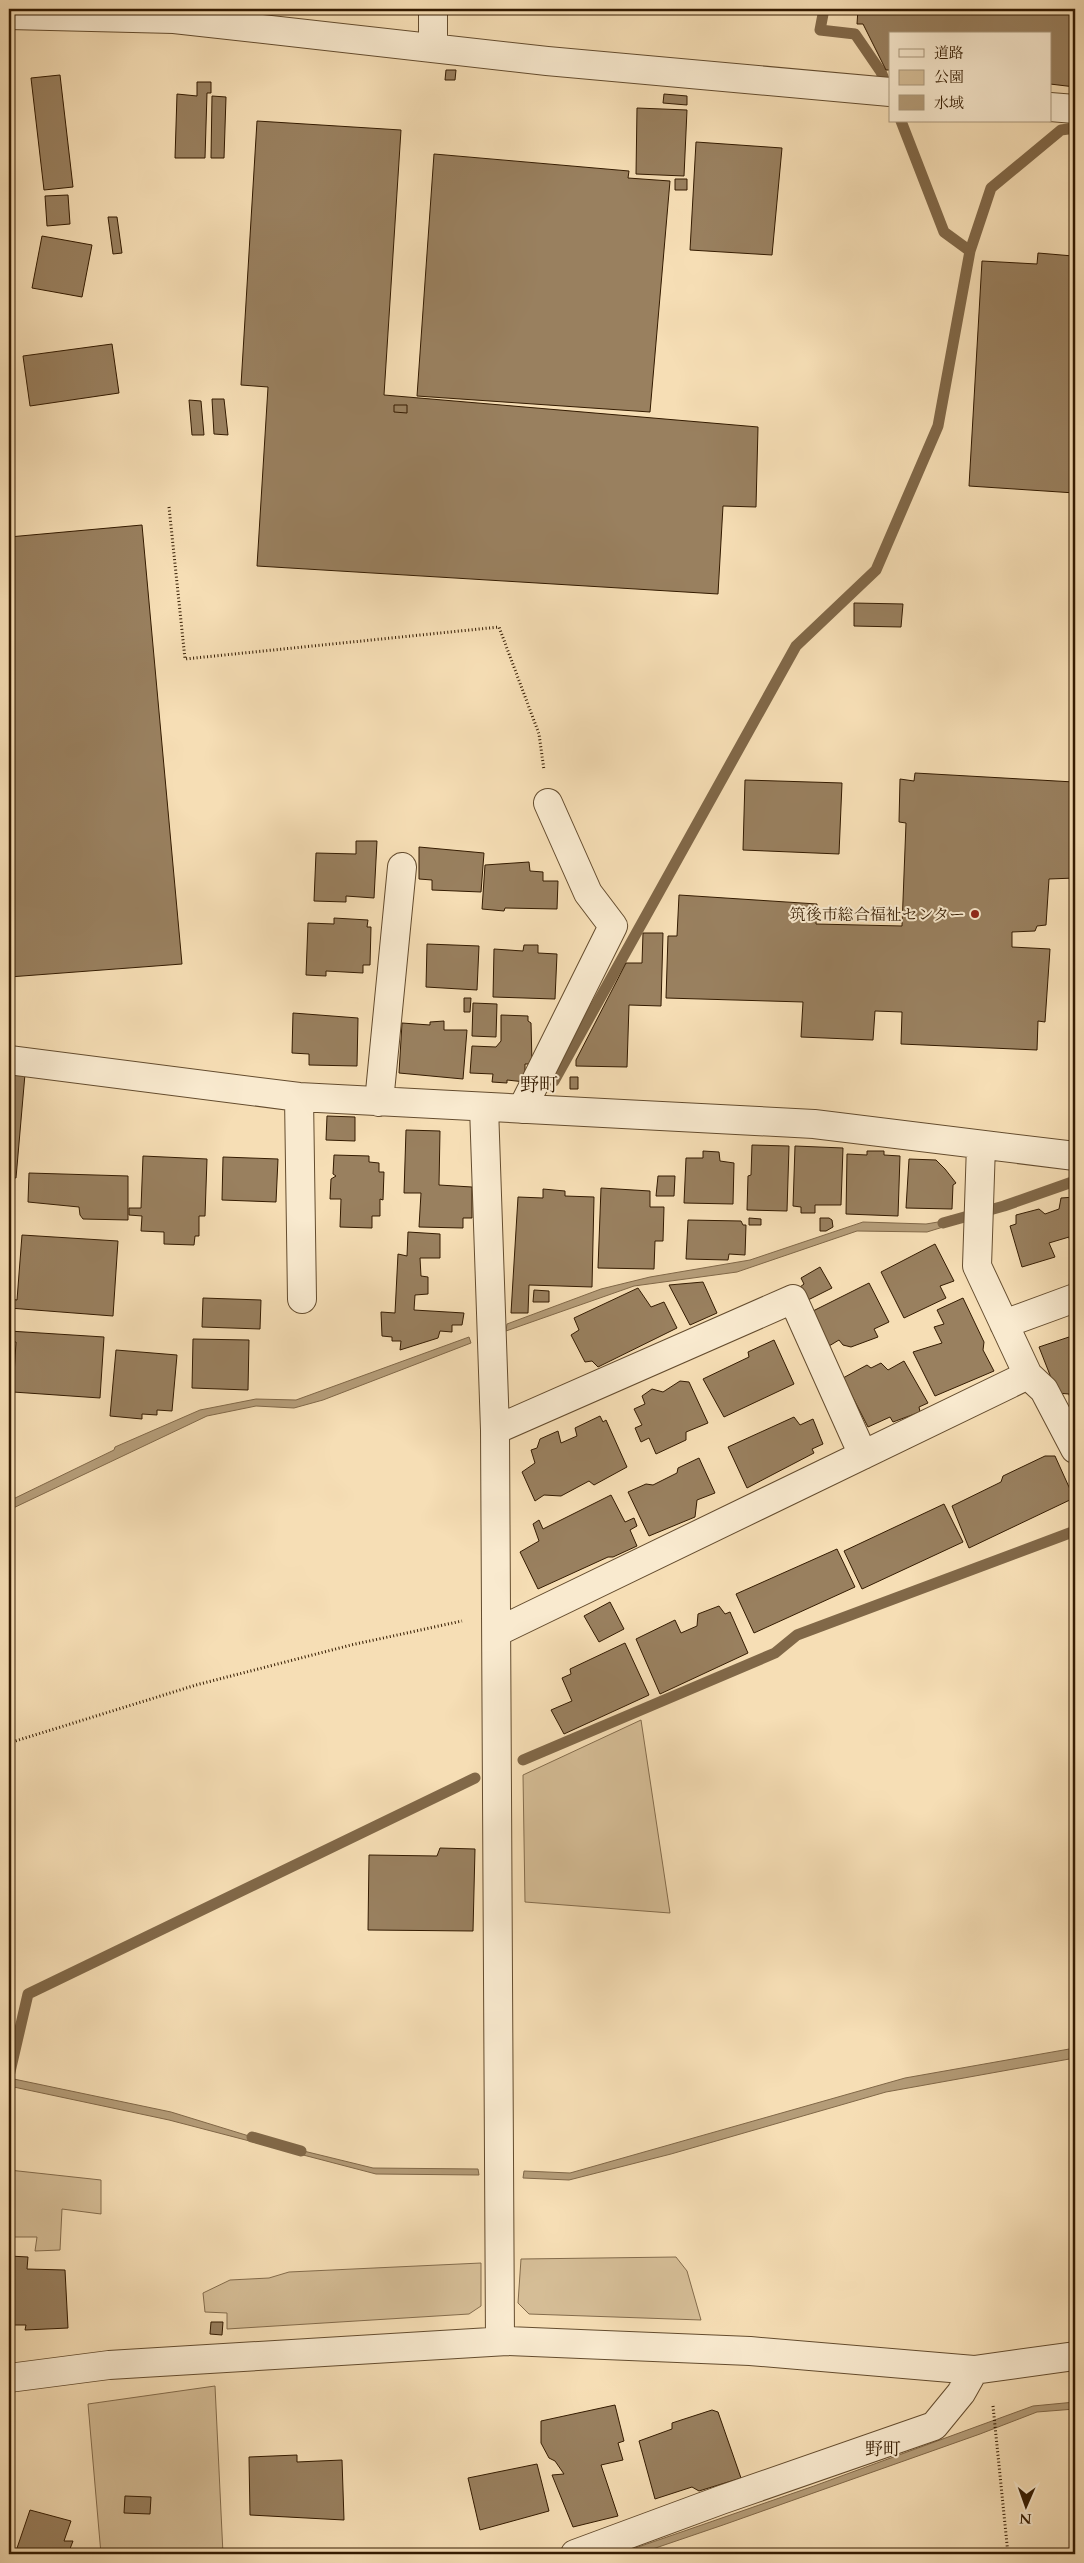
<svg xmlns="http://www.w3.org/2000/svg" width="1084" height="2563" viewBox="0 0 1084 2563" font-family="Cardo,'Noto Serif JP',serif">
	<rect width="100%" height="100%" fill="#f6deb5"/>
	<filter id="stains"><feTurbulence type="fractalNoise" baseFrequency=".004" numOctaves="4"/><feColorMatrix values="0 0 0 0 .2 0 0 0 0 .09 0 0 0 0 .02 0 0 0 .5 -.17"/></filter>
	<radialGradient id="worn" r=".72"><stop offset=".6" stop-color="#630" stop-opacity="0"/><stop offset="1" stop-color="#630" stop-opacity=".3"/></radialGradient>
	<!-- green -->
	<path fill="#d5bd96" stroke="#846c4c" d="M641,1720l29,193 -145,-11 -2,-127z
		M9,2170l92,10v34l-39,-5 -2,41 -25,1 2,-14h-28z
		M676,2257l11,14 14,49 -172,-6 -11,-11 3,-44z
		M481,2263v43l-12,8 -242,15v-16l-22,-1 -2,-19 27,-13 39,-2 20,-6z
		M215,2386l8,168h-122l-13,-150z"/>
	<!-- water -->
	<path fill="#b49c78" stroke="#816848" d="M951,1216l5,3v4l-29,9 -70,-1 -120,41 -103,14 -128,45 1,-7 94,-35 49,-12 100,-17 113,-38 63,2 12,-2z
		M469,1337l2,6 -148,57 -29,8 -38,-2 -49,10 -198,94v-9l105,-51 1,-3 85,-37 56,-11 40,1z
		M1075,2048v10l-189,34 -215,62 -102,26 -46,-2 1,-7 46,2 335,-95z
		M9,2078l162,34 104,32 98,24 105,1 1,6 -103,-1 -207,-54 -160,-34z
		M1075,2402v7l-38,3 -57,22 -257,91 -85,29h-20l196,-68 219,-80z"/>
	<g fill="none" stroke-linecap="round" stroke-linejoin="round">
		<!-- stream -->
		<path stroke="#816848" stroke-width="11" d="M824,9l-4,21 35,4 26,38 8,19
			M901,121l43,111 26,19
			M554,1081l242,-435 80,-76 62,-144 32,-175 21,-63 70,-58 14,-2
			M943,1223l61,-17 71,-25
			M523,1760l252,-107 22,-18 278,-104
			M9,2076l19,-82 447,-216
			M252,2137l49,14"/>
	</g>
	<!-- building -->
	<path fill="#99805f" stroke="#341b01" d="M858,9h217v78l-25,-3v-50h-160v36h-4l-23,-46h-6z
		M446,70h10l-1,10h-10z
		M60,75l13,112 -29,3 -13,-112z
		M197,82h14v11h-4l-2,65h-30l2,-64 20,2z
		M664,94l23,2v9l-24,-2z
		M212,96l14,1 -2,61h-13z
		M637,108l50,2 -3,66 -48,-2z
		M257,121l144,9 -17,265 374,32 -2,80 -33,-1 -5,88 -461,-28 11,-179 -27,-2z
		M696,142l86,6 -10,107 -82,-5z
		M434,154l195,17 -1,7 42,3 -20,231 -233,-16z
		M675,179h12v11h-12z
		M68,195l2,29 -23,2 -2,-30z
		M108,217h9l5,36 -9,1z
		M42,236l50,9 -10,52 -50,-9z
		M1038,253l35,3 -1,12h3v225l-106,-7 13,-225 55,3z
		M112,344l7,49 -89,13 -7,-50z
		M212,399h12l4,36 -14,-1z
		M189,400l12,1 3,34h-12z
		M394,405h13v8l-13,-1z
		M142,525l40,439 -173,13v-440z
		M854,603l49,1 -2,23 -47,-1z
		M915,773l159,9 1,96 -26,1 -3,46 -9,1 -2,5 -23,1v15l38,2 -5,73 -7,-1 -1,29 -136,-6 1,-32 -27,-1 -2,29 -72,-3 2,-35 -137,-4 2,-62h9l2,-41 138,9 -1,20 86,2 4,-103 -7,-1 1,-43 14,2z
		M745,780l97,3 -3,71 -96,-4z
		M356,841h21l-3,57 -28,-2v6l-32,-1 2,-48 40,1z
		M419,847l65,6 -3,39 -49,-2v-10l-13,-1z
		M529,862l1,9 13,1v9h15l-1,28 -52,-1 -1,3 -22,-2 3,-44z
		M334,918l34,2 -1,7h4l-1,38h-7v8l-37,-2v5l-20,-1 2,-52 26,1z
		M643,933h20l-2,73 -32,-1 -2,62 -51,-1v-6l50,-97h16z
		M427,944l52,2 -2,44 -51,-3z
		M524,945h14v8l19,1 -2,45 -62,-2 1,-48 29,2z
		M464,998h7l-1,14h-6z
		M473,1003l24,1 -1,33 -24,-1z
		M293,1013l65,5 -1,48 -48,-1v-11l-17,-1z
		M501,1015l27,1v5l3,2 1,41h-7v18l-18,-2v3l-15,-1 1,-8 -23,-1 2,-27 24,1 5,-6z
		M444,1021v9h23l-4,49 -64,-6 3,-50 28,2v-3z
		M9,1072l16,2 -9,104 -7,-1z
		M570,1077h8v12h-8z
		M327,1116l28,1v24l-29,-1z
		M406,1130l34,1 -1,54 33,2v31h-9v10l-44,-1 2,-34h-17z
		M752,1145l37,1 -2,65 -40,-1 1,-34 3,-1z
		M795,1146l48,2 -2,57h-26v8h-14v-6l-8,-1z
		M703,1151l16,1 1,9 14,2 -1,41 -49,-1 2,-45h17z
		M867,1151h17v4l16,1 -2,60 -52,-2 1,-60 20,1z
		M334,1155l35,1v6l10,1v9h5l-1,28 -3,-1v17h-8v12l-32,-1 1,-28h-11l1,-20 5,-3 -3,-2z
		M143,1156l64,3 -2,57h-6v20h-4l-1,9 -30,-1v-12l-23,-1 1,-15 -13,-1v-7h12z
		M223,1157l55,2 -2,43 -54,-2z
		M909,1159l27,1 9,9 11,14 -3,2 -1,24 -46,-1z
		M29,1173l99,3v44l-45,-1 -3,-4 -1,-8 -51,-5z
		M658,1176h17l-1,20h-18z
		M601,1188l49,3v16h14l-1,34h-8l-1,28 -56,-1z
		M543,1189l22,2v5l29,1 -2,90 -63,-2 -1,28h-17l7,-116 25,1z
		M1075,1197v50l-4,1 -2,-11 -20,6 6,14 -33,10 -12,-41 6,-2v-9l23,-6 6,5 14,-5 2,-11z
		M749,1218l12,1v6h-12z
		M820,1218h9l3,2 1,7 -7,4h-6z
		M688,1220l53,1 2,4h3l-1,30 -16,-1 -1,6 -42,-1z
		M408,1232l32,2v24h-20l1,18 7,1v17l-13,1 -1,15 50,3 -2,12h-10v7l-12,-1 -2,7 -38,12 1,-9h-9v-4l-10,-1 -1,-24 14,1 3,-59 9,2z
		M22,1235l96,6 -5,75 -104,-8 1,-9 7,1z
		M935,1244l19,37 -14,5 6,12 -42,20 -23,-46z
		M820,1267l12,21 -26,13 -6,-14 4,-3 -3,-6z
		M703,1282l14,31 -27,12 -21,-40z
		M869,1283l20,39 -15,7 4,8 -27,10 -8,-2 -4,-5 -10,6 -18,-34z
		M638,1288l13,19 13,-5 13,26 -79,39 -6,-6 -7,1 -14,-27 8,-5 -5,-12z
		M534,1290l15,1v11h-16z
		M203,1298l58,2 -1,29 -58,-2z
		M963,1298l21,44 -1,8 11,21 -59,25 -22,-44 29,-9 -8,-16 10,-3 -7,-14z
		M9,1331l95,6 -4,61 -87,-6 3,-50h-7z
		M1075,1335v73l-3,2 -3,-16 -12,-1 -18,-46z
		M193,1339l56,1 -1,50 -56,-2z
		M774,1340l20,44 -70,33 -21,-38 46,-22 -1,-5z
		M116,1350l61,5 -5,56 -15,-1v5l-15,-1v5l-32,-3z
		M904,1361l24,42 -9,4 1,5 -27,10 -3,-5 -22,10 -25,-49 24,-13 4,3 10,-5 7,7z
		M680,1381l9,1 19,41 -22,9v8l-30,14 -7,-16 -8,4 -6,-14 7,-3 -8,-16 11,-5 -3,-8 10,-7 11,3z
		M600,1416l3,6 3,-2 21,47 -33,18 -5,-4 -28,15 -17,-1 -9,6 -13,-29 13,-9 -4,-13 6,-2 3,-9 18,-8 3,12 16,-7 -2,-8z
		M794,1417l6,8 13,-6 10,25 -11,5 2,4 -67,35 -19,-41z
		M1045,1456h10l19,42 -105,50 -17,-42 49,-24 2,-6z
		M699,1458l16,35 -18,7 -2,17 -46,19 -21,-44 18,-8 7,1 24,-12 1,-5z
		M611,1495l14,27 9,-4 3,8 -7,4 7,16 -24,11h-5l-70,32 -18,-37 19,-11 -6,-17 6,-4 4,9z
		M944,1504l19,38 -101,47 -18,-38z
		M837,1549l18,38 -101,46 -18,-39z
		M610,1602l14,27 -25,13 -15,-26z
		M719,1606l6,8 5,-2 18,41 -88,41 -24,-55 39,-19 6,13 16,-7 1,-12z
		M625,1643l24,52 -85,39 -13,-24 21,-9 -10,-23 9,-4 -1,-5z
		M440,1848l35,1 -2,82 -105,-1 1,-75 68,1z
		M9,2256l19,1 -1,12 38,1 3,58 -43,2 1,-5h-17z
		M211,2322h12l-1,13 -12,-1z
		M615,2405l9,36 -6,2 5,17 -22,5 17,51 -45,11 -21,-52 12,-1 -9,-13 -6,-3 -8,-15v-22z
		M712,2410l6,2 23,66 -42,13 -7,-4 -37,12 -16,-58 33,-12v-6z
		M297,2455v7l45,-2 2,60 -94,-5 -1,-58z
		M537,2464l12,47 -69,19 -12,-52z
		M125,2496l26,1 -1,17 -26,-1z
		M30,2510l41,11 -7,20h9l-5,13h-53z"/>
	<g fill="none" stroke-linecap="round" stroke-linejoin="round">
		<!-- minor casing -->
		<g stroke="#644c2e" stroke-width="30">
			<path id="minor" d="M9,15l165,4 373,42 343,31
				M433,48v-39
				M1050,107l25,2
				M9,1060l290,37 515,27 261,32
				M299,1097l3,202
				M379,1102l23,-235
				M484,1107l11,323 5,911
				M522,1109l91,-183 -25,-33 -40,-90
				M1004,1324l71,-26
				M1028,1375l16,15 31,59
				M495,1430l298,-131 70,156
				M497,1632l531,-257 -51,-109 4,-121
				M9,2378l100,-13 398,-24 243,10 224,19 101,-14
				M575,2554l146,-54 213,-74 27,-33 13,-23"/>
		</g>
		<!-- path -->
		<path stroke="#341b01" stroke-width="3" stroke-dasharray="1 2.5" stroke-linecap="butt" d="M169,507l16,152 314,-32 40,107 5,36
			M9,1743l187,-58 155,-40 111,-24
			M993,2406l15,148"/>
		<!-- minor -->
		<use href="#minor" stroke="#f9eacf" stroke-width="28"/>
	</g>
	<!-- markers -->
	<circle fill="#8f2418" stroke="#f9eacf" stroke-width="2" cx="975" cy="914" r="5"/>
	<g text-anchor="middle" stroke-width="4" stroke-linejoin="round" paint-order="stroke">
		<!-- poi labels -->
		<g font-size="16" fill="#341b01" stroke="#f9eacf" text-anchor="end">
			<text x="965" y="920">筑後市総合福祉センター</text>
		</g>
		<!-- neighbourhood labels -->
		<g font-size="18" fill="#341b01" stroke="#f9eacf">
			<text x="883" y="2455">野町</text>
		</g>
		<!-- quarter labels -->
		<g font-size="19" fill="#341b01" stroke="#f9eacf">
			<text x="539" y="1091">野町</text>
		</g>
	</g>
	<!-- margin -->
	<rect width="1084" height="2563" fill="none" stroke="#f6deb5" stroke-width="30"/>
	<rect x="10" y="10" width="1064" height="2543" fill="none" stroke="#341b01" stroke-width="2.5"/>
	<rect x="15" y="15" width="1054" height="2533" fill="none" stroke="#341b01"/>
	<!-- legend -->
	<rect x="889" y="32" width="162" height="90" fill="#f9eacf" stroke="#aa977d"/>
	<rect x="899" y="49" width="25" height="8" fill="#f9eacf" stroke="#aa977d"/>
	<text x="934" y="58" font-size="15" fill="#341b01">道路</text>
	<rect x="899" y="70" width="25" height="15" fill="#d5bd96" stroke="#aa977d"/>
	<text x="934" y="82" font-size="15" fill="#341b01">公園</text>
	<rect x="899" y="95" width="25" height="15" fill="#b49c78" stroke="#aa977d"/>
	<text x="934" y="108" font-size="15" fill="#341b01">水域</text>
	<!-- north arrow -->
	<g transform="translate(1026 2506) rotate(182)" stroke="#f9eacf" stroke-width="4" paint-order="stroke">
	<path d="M0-4L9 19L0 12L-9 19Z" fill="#341b01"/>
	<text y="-8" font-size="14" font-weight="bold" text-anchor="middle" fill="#341b01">N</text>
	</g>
	<rect width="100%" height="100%" filter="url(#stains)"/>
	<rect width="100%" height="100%" fill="url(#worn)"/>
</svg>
